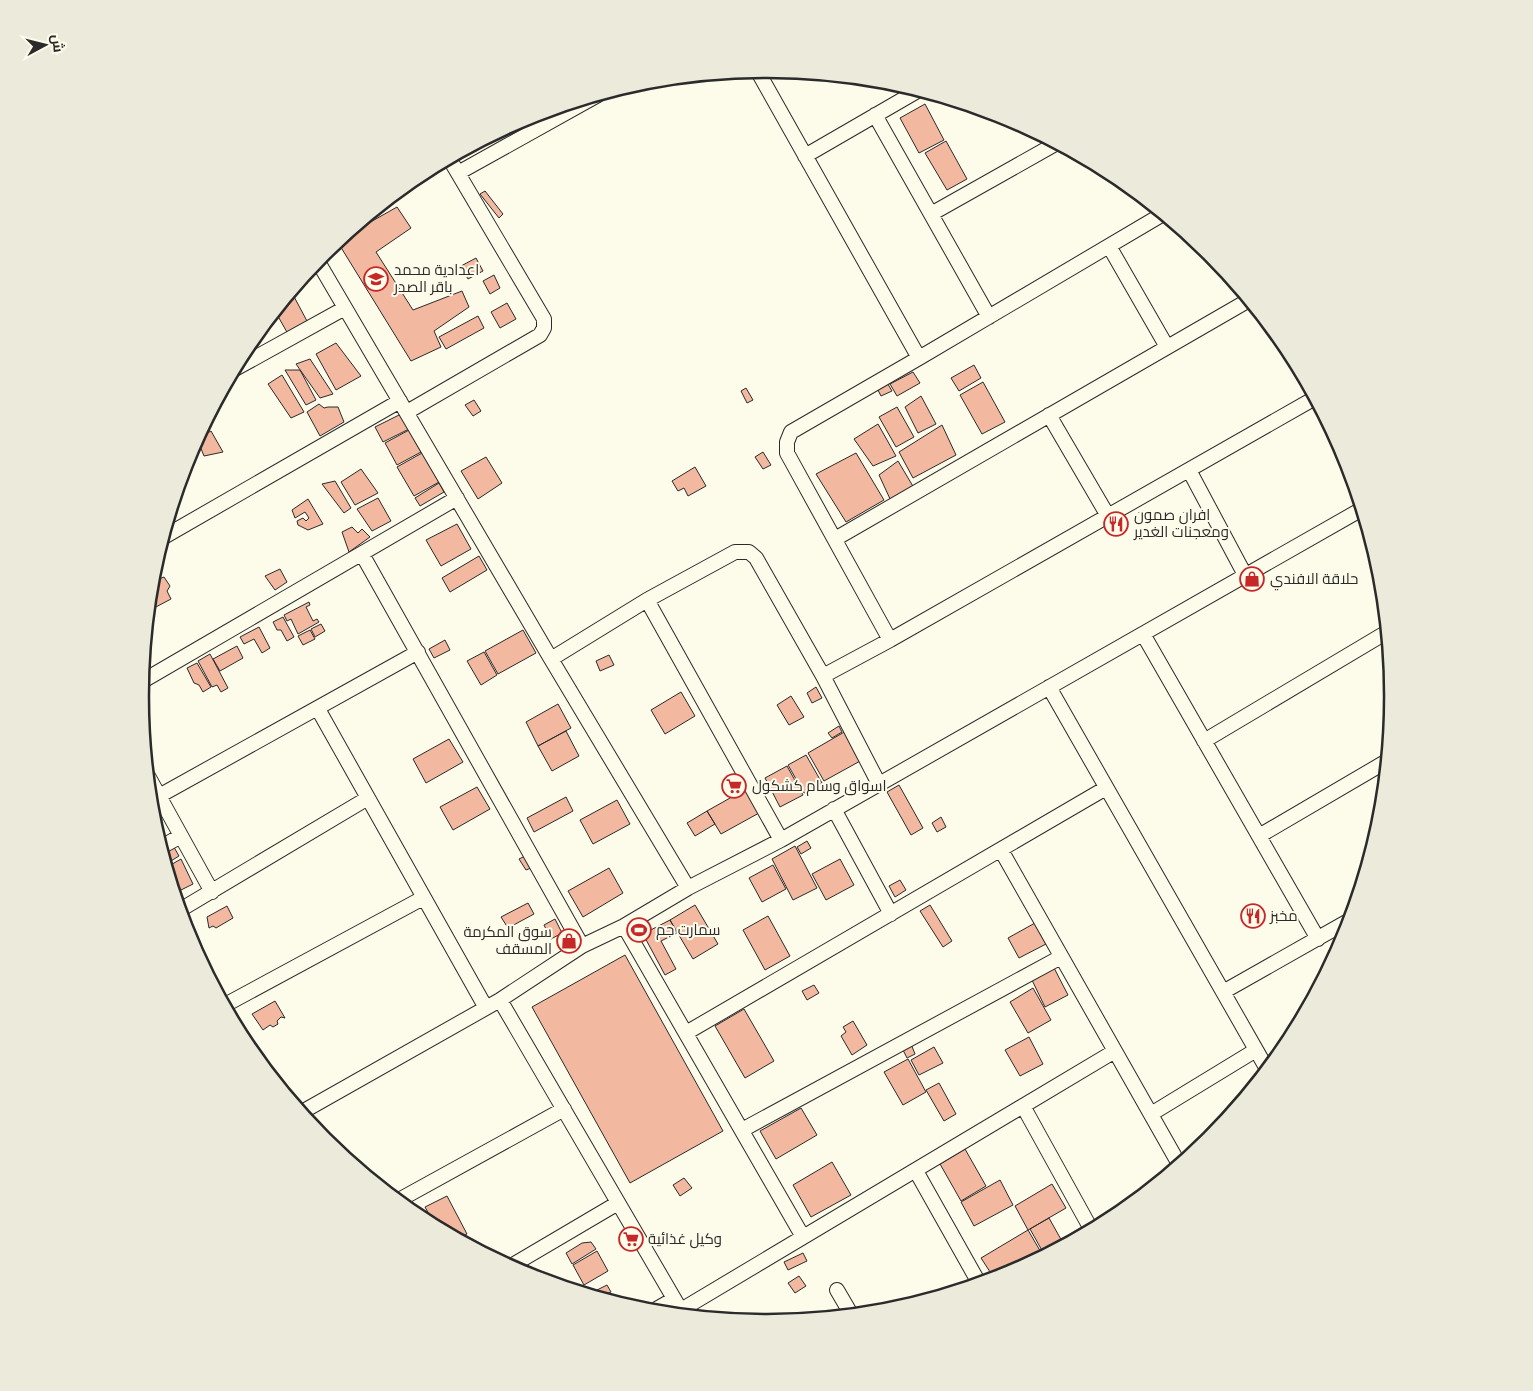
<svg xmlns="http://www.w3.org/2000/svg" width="1533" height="1391" viewBox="0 0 1533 1391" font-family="Karla,Cairo,sans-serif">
	<rect width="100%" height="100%" fill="#fdfbea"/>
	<!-- building -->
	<path fill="#f2b8a0" stroke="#2b2b2b" d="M925,104l19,36 -25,13 -19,-35z
		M946,141l21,38 -20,11 -22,-37z
		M485,191l18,23 -4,4 -19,-24z
		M397,207l14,21 -35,24 37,58 49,-19 7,16 -35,24 7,16 -30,14 -74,-120z
		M476,258l7,13 -15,8 -7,-13z
		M494,275l6,13 -10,6 -7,-13z
		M291,291l16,30 -19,13 -13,-23z
		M507,303l9,16 -16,9 -9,-16z
		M478,316l6,12 -38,21 -7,-12z
		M336,343l25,33 -25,14 -20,-36z
		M310,359l23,35 -13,4 -24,-34z
		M974,365l7,13 -22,13 -8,-13z
		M285,370h15l16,30 -10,5z
		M913,372l7,11 -23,13 -7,-12z
		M282,375l22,37 -13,6 -23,-34z
		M886,381l6,10 -11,5 -5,-10z
		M983,382l22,40 -23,12 -22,-39z
		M746,388l7,12 -6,3 -6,-12z
		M921,396l15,28 -18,9 -13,-26z
		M474,400l7,11 -8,5 -8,-11z
		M319,404l5,4 4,-1h10l6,15 -24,14 -13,-24z
		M897,407l17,30 -18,10 -17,-30z
		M401,414l8,15 -26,13 -8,-15z
		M878,424l18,32 -23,10 -19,-27z
		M942,425l14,30 -43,23 -14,-26z
		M409,430l12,22 -24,13 -12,-22z
		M211,431l12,21 -19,4 -4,-10 -6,4 -2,-3 4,-8z
		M763,452l8,13 -8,4 -8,-12z
		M422,453l17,29 -25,14 -17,-29z
		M856,453l28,47 -38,22 -30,-48z
		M486,457l16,26 -24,16 -17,-28z
		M898,461l16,27 -23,13 -12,-26z
		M695,467l11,19 -18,10 -4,-8 -6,3 -6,-10z
		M361,469l17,24 -23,12 -14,-23z
		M335,481l16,27 -7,5 -22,-29z
		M439,483l5,9 -24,14 -5,-8z
		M378,498l13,23 -19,10 -15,-22z
		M308,499l15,25 -15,6 -10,-5 -1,-4 6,-3 3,3 3,-3 -4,-6 -10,6 -3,-8z
		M457,524l14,25 -30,17 -15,-26z
		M352,527l6,6 4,-4 8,8 -21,15 -7,-20z
		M479,556l8,14 -37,22 -8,-14z
		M280,569l7,13 -12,8 -10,-14z
		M164,577l6,9 -3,5 4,8 -17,9 -5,-9 1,-10h2l-1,-7z
		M309,602l1,3 -4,2 7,14 4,-2 2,3 -21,12 -7,-15 -4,2 -3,-6z
		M283,617l11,20 -7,4 -6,-11h-4l-4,-8z
		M321,624l4,7 -10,6 -4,-8z
		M259,627l11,21 -8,5 -8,-14 -10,5 -4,-7z
		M310,630l5,9 -12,6 -5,-9z
		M523,630l13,23 -38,21 -13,-23z
		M445,640l5,10 -16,8 -5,-9z
		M237,646l6,12 -23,13 -7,-12z
		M484,652l13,23 -16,10 -14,-24z
		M210,654l18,34 -7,4 -4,-7 -5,2 -14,-26z
		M609,655l5,10 -14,6 -4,-10z
		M197,663l14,24 -8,5 -4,-7 -5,-2 -7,-15z
		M816,687l6,11 -10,5 -5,-10z
		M681,692l14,24 -30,18 -14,-24z
		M791,696l13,21 -15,8 -12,-20z
		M558,704l13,24 -33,18 -12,-24z
		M839,726l3,6 -10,6 -4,-5z
		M566,731l13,25 -27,15 -14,-25z
		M846,731l16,29 -38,21 -16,-28z
		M449,739l14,23 -37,21 -13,-24z
		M806,755l16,28 -18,10 -16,-28z
		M787,766l16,29 -23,12 -15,-29z
		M899,785l24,43 -12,7 -24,-43z
		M477,787l13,22 -37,21 -13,-23z
		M746,789l13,24 -38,21 -14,-23z
		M566,797l7,14 -39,21 -7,-14z
		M617,800l13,24 -37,20 -13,-24z
		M151,808l1,6 6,5 5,10 -7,4 -4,-16z
		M707,811l8,13 -20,12 -8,-13z
		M941,817l5,10 -9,5 -5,-9z
		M807,841l4,7 -10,6 -4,-7z
		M171,842l8,14 -13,8 -5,-16z
		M795,846l22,42 -24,12 -21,-41z
		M525,856l6,12 -5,2 -7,-11z
		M181,859l12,25 -18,9 -4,-13 2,-1 -6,-12z
		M840,859l14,26 -28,15 -14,-26z
		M773,865l13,24 -24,13 -13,-24z
		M609,868l14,25 -40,24 -15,-26z
		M900,880l6,10 -11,7 -6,-11z
		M528,903l6,11 -26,14 -7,-11z
		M695,905l23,39 -25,15 -23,-39z
		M930,905l22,36 -9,6 -23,-36z
		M227,906l6,12 -17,10 -3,-2 -4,2 -2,-11z
		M768,916l22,40 -25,14 -22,-40z
		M555,919l7,14 -11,6 -7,-14z
		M670,920l7,13 -16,8 15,28 -11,6 -22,-41z
		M1035,923l11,21 -27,14 -11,-20z
		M625,955l98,176 -93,52 -98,-176z
		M1052,964l16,31 -23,12 -15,-31z
		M814,985l5,8 -12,7 -5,-9z
		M1033,988l18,32 -23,13 -18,-31z
		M275,1001l10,17 -4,-1 -4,4 1,3 -5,3 -3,-2 -7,5 -11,-16z
		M744,1009l30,52 -29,17 -30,-52z
		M853,1021l14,24 -15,10 -11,-19 5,-4 -3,-5z
		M1029,1037l14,27 -23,12 -15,-26z
		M911,1044l4,10 -8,4 -5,-10z
		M934,1047l9,16 -24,12 -8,-15z
		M908,1059l18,33 -23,13 -19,-33z
		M939,1083l17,31 -12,7 -18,-31z
		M801,1108l16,27 -41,24 -16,-28z
		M965,1149l21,37 -25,15 -21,-37z
		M832,1162l19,33 -40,22 -18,-32z
		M684,1178l8,10 -12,8 -7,-11z
		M1000,1180l13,25 -39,21 -13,-24z
		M1052,1184l14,24 -38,22 -13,-24z
		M447,1196l20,38 -8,4 -24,-13 -10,-18z
		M419,1209l7,12 -13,-9z
		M1049,1218l14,25 -19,11 -14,-25z
		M1028,1230l14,24 -36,21 -12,3 -13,-20z
		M591,1242l5,7 -24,15 -6,-11 16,-10z
		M597,1251l11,20 -24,14 -11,-20z
		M803,1253l4,8 -19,9 -4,-8z
		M799,1276l7,10 -11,7 -7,-10z
		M607,1285l4,7 -10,5 -3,-1 -3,-5z"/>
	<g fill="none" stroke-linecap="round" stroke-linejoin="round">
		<!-- minor casing -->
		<g stroke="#2b2b2b" stroke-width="16">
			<path id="minor" d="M757,70l162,288
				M875,115l114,202
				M805,156l114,-66
				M458,173l140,-78
				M931,214l126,-71
				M1109,246l58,101
				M317,260l234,399 137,229
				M233,370l112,-62
				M407,412l133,-77 4,-7v-9l-95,-161
				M1049,415l59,101
				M1189,470l56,105
				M162,538l238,-137
				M835,539l414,-239
				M362,554l220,392
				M647,600l134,240
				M1143,634l175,305
				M890,640l-103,-187v-11l4,-10 128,-74 244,-144
				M551,659l96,-59 88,-48h14l7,6 67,118 56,108
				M823,676l67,-36 425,-242
				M141,682l316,-184
				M1049,687l218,382
				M318,709l168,299
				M1204,741l183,-109
				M148,776l64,116
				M159,796l259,-144
				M834,809l57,105
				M1259,836l128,-75
				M161,847l20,-11
				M1001,850l178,314
				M180,910l188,-112
				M624,926l179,311
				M1223,992l127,-72
				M500,1000l183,314
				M225,1005l198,-107
				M686,1033l420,-245
				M1023,1106l68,123
				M302,1112l198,-112 82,-54 42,-20 64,-38 93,-48 581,-331
				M1151,1114l105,-64
				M742,1130l319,-173
				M916,1171l63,112
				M399,1200l165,-91
				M511,1266l107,-63
				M837,1290l14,24
				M681,1310l434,-259
				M653,1311l21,-12"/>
		</g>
		<!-- minor -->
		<use href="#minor" stroke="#fdfbea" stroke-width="14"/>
	</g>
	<!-- icons -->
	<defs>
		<g id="school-ring" transform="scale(1.25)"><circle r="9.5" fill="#fdfbea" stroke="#c62828" stroke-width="1.5"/><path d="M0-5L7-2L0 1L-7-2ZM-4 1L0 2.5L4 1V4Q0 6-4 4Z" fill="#c62828"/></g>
		<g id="restaurant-ring" transform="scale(1.25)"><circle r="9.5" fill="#fdfbea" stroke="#c62828" stroke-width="1.5"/><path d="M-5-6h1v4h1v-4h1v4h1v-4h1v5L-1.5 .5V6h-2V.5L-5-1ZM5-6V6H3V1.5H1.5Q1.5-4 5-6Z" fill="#c62828"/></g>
		<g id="shop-ring" transform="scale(1.25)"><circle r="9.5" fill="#fdfbea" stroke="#c62828" stroke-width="1.5"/><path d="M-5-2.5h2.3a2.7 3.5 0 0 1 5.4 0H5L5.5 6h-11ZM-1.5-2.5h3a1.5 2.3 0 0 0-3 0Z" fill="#c62828"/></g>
		<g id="supermarket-ring" transform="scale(1.25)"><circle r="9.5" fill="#fdfbea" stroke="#c62828" stroke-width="1.5"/><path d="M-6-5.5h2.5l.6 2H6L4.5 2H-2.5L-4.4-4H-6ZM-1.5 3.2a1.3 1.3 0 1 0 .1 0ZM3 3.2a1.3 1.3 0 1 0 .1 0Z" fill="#c62828"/></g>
		<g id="stadium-ring" transform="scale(1.25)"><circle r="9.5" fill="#fdfbea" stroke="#c62828" stroke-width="1.5"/><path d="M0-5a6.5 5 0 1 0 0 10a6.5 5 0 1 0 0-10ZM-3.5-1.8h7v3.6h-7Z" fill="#c62828"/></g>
	</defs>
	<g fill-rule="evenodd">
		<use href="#school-ring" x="376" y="279"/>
		<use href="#restaurant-ring" x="1116" y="524"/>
		<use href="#shop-ring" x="1252" y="579"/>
		<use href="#supermarket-ring" x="734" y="786"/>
		<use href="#restaurant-ring" x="1253" y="916"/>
		<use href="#stadium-ring" x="639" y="930"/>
		<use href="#shop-ring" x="569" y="941"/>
		<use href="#supermarket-ring" x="631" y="1239"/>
	</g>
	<g text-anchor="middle" stroke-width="4" stroke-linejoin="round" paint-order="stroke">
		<!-- poi labels -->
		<g font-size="15" fill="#2b2b2b" stroke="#fdfbea" text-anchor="start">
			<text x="394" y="275">اعدادية محمد<tspan x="394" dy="17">باقر الصدر</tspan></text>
			<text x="1134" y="520">افران صمون<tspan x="1134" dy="17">ومعجنات الغدير</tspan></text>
			<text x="1270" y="584">حلاقة الافندي</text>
			<text x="752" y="791">اسواق وسام كشكول</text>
			<text x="1270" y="921">مخبز</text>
			<text x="656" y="935">سمارت جم</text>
			<text x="552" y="937" text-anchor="end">سوق المكرمة<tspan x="552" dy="17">المسقف</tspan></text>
			<text x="648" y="1244">وكيل غذائية</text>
		</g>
	</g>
	<!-- crop -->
	<path d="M0 0H1533V1391H0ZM766 78H767A617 617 0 0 1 1384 695V697A617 617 0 0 1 767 1314H766A617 617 0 0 1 149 697V695A617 617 0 0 1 766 78Z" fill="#eceadb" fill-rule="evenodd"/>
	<path fill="none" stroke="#2b2b2b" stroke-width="2.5" d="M766 78H767A617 617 0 0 1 1384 695V697A617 617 0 0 1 767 1314H766A617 617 0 0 1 149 697V695A617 617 0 0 1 766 78Z"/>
	<!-- north arrow -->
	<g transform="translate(45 45) rotate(83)" stroke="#fdfbea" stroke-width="4" paint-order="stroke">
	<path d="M0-4L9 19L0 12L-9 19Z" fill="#2b2b2b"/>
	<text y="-8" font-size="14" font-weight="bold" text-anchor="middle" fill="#2b2b2b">ش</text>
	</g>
</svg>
